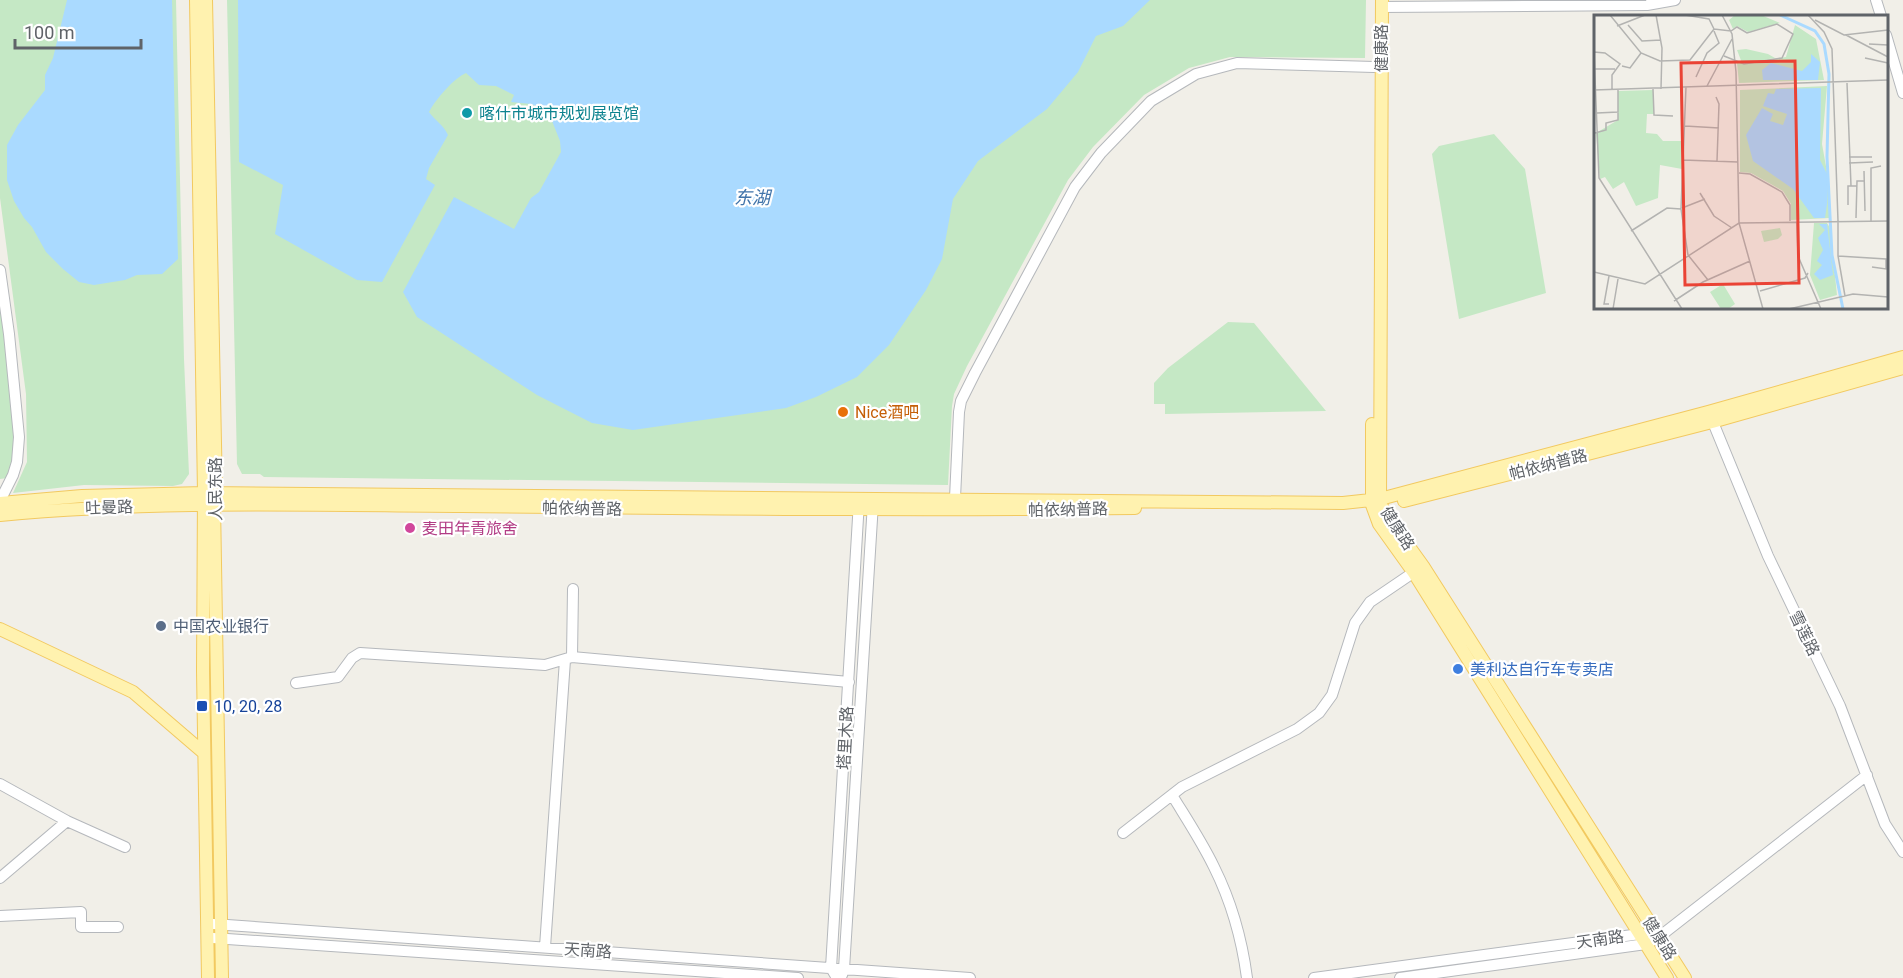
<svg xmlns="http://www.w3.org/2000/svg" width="1903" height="978" viewBox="0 0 1903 978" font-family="Roboto,'Noto Sans SC',sans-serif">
	<rect width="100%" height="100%" fill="#f1efe8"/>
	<!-- green -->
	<path fill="#c5e8c5" d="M0,0h176l8,359 5,115 -7,10 -9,2 -89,-1 -71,8 14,-31 -1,-68 -26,-196z
		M227,0h1139l-1,58 -135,-1 -41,11 -45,27 -51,52 -25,33 -101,186 -13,28 -2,12 -4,79 -684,-8 -4,-3h-18l-5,-10z
		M1494,134l31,35 21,124 -87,26 -27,-165 7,-8z
		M0,299l9,61 5,78 -1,18 -6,22 -7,1z
		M1228,322l26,1 72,88 -161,3v-10h-11v-21l14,-15z"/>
	<!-- water -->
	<path fill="#aadaff" d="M67,0h105l6,259 -16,15 -25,1 -12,5 -31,5 -15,-3 -16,-13 -17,-17 -14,-25 -8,-9 -10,-17 -7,-21v-35l11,-20 27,-35v-15l8,-17z
		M238,0h912l-27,26 -27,10 -18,36 -31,37 -69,52 -25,38 -11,60 -16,31 -37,55 -32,32 -41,20 -30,11 -153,22 -41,-7 -55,-28 -120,-78 -14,-25 51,-95 60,32 17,-31 8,-6 22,-40 -1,-11 -12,-30 -17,-7 -20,-2 3,-7 -18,-9 -17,-1 -13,-12c-13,6 -30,26 -37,39 6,9 14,12 19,23l-19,33 -3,11 9,6 -53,97 -25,-2 -82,-46 8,-49 -44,-23z"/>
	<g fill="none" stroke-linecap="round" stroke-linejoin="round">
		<!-- minor casing -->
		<g stroke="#b5b8bc" stroke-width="12">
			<path id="minor" d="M1876,0l5,16
				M1381,7l266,-2 28,-5
				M1886,35l17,58
				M0,270l9,64 10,103 -2,25 -4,13 -13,26
				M1710,415l58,141 72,150 45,118 18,28
				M955,498l4,-86 2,-11 14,-28 100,-186 26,-34 50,-52 45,-27 41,-11 137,4
				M572,657l1,-68
				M296,683l42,-6 14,-19 8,-5 185,12 27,-8 277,25
				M0,784l67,37 58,26
				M1172,795c14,23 30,47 42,72 17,34 28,73 33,111
				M1123,833l59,-46 115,-58 22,-16 13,-18 23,-72 15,-21 50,-34
				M0,878l67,-57
				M0,916l81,-4v15h37
				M213,924l757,54
				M213,938l585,40
				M545,947l20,-287
				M842,975l2,-6 29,-466
				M837,978l-6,-10 28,-467
				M1314,978l326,-44 7,1
				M1400,978l246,-34 13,-7 208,-162"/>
		</g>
		<!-- major casing -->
		<g stroke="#f2c960" stroke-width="14">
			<path id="major" d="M196,0l8,493 -1,178 5,307
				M206,0l10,493 -2,11 8,474
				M1382,0l-2,503 7,13 36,50 262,412
				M1372,424v81l7,19 35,49 253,405
				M1404,501l308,-79 191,-54
				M0,503l82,-7 122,-3 1139,10 37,-4 328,-87 195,-55
				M0,515c153,-15 308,-10 462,-9 224,2 449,5 673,2
				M0,629l133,63 71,61"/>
		</g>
		<!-- minor -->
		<use href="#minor" stroke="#fff" stroke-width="10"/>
		<!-- major -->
		<use href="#major" stroke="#fff2af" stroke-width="12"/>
	</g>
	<!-- markers -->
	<circle fill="#0f9aa8" stroke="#fff" stroke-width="2" cx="467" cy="113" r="6"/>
	<circle fill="#e8710a" stroke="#fff" stroke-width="2" cx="843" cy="412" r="6"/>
	<circle fill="#d1479c" stroke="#fff" stroke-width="2" cx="410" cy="528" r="6"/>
	<circle fill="#5c6f8a" stroke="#fff" stroke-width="2" cx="161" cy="626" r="6"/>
	<circle fill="#3f7fe0" stroke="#fff" stroke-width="2" cx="1458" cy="669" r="6"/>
	<rect fill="#1a4fb4" stroke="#fff" stroke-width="2" x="196" y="700" width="12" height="12" rx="3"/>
	<g text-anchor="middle" stroke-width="4.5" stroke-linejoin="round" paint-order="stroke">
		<!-- street labels -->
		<g font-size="16" fill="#5f6368" stroke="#fff">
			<text transform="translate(1381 48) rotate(-90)" y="6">健康路</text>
			<text transform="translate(1548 464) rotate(-14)" y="6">帕依纳普路</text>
			<text transform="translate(215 489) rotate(-90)" y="6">人民东路</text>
			<text transform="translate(109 507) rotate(-2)" y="6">吐曼路</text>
			<text transform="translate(582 508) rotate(1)" y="6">帕依纳普路</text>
			<text transform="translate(1068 509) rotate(-1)" y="6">帕依纳普路</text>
			<text transform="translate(1398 528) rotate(57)" y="6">健康路</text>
			<text transform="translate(1805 633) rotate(64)" y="6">雪莲路</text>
			<text transform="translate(845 738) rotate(-87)" y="6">塔里木路</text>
			<text transform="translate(1660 938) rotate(58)" y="6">健康路</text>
			<text transform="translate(1600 939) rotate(-8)" y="6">天南路</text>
			<text transform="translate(588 950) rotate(4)" y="6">天南路</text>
		</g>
		<!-- culture labels -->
		<g font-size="16" fill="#0d838f" stroke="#fff" text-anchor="start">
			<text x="479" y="119">喀什市城市规划展览馆</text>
		</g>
		<!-- food labels -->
		<g font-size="16" fill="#c56008" stroke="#fff" text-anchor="start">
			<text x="855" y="418">Nice酒吧</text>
		</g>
		<!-- hotel labels -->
		<g font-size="16" fill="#b23c85" stroke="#fff" text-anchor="start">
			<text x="422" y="534">麦田年青旅舍</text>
		</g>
		<!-- service labels -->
		<g font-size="16" fill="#4e5e75" stroke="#fff" text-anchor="start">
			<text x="173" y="632">中国农业银行</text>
		</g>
		<!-- shop labels -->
		<g font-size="16" fill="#366cbe" stroke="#fff" text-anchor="start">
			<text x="1470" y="675">美利达自行车专卖店</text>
		</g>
		<!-- transit labels -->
		<g font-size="16" fill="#164399" stroke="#fff" text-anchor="start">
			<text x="214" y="712">10, 20, 28</text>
		</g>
		<!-- water labels -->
		<g font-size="18" font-style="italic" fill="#4174aa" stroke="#fff">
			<text x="752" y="204">东湖</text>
		</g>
	</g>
	<!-- overview -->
	<g transform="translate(1594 15)">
		<rect width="294" height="294" fill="#f1efe8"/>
		<path d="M141,0h26l19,8 -32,9 -11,-6 -4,3 -4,-9zM201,10l21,14 8,41 -85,3 -2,-20 49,-6zM152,34l22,5 7,4 -33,5 -5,-13zM233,71l-5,58 7,39v35l-38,2v-16l-8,-13 -32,-18 -11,-1v-82zM59,75l1,24h-7l-1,19 11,1 6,7h20l-1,28 -22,-4 -2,33 -22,8 -12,-24 -11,7 -8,-12 -5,2 -4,-46 22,-13v-29zM220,208h13l3,5 7,67 -17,5 -10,-25zM186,213l2,7 -4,4 -14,3 -3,-11zM129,269l12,20 -7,5h-7l-11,-17z" fill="#c5e8c5"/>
		<path d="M217,39l9,8 -2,18h-55l-1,-10 9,-7 31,8 9,-9zM227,73l-1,72 8,16 -1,28 -2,14h-11l-21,-29 -40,-28 -7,-26 16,-27 11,6 -3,7 13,4 4,-11 -24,-8 5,-13 6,1 2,-5zM225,209h8l6,51 -13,5 -6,-6 8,-9 -5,-4 6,-11 -5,-12 7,-8z" fill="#aadaff"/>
		<path fill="none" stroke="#aadaff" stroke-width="3" d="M186,0l35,16 9,13 5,30 -2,83 5,98 11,54"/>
		<path fill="none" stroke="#b3b3b1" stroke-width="1.5" d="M16,0l31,38 19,8 30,-1 24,-31 17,2 6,-4 10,6 30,-9 16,10 -11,24 -38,6 -20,-8M62,0l6,33 -1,41M91,0l24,4 5,10M128,0l10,19 4,38 3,151 24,86M214,0l16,17 8,17 6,172M221,5l29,15 44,-5M34,10l14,16 19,-1M23,11l28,-11M252,20l42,22M275,29l19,1M0,37l11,1 15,11 -8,11v14M0,37l5,126 83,131M271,43l23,5M28,51l8,2 11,-15M0,54h21M102,62l11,-24 12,-10 -5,-12M253,68l4,103M113,71l25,-47M92,72l-5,122 7,46 20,25M59,74l1,26 19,1M0,75l294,-10M122,82l3,7 -2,57M3,98l21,-1v-23M91,111l34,2M1,118l11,-3v-7l12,-3v-8M255,142h23M89,145l55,2M255,148l24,-1M270,156l1,40M145,158l11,1 32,18 8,13v16M106,178l14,23 18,12M254,190v-19h9M88,193l23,-9M262,203l1,-37h7M244,206v35l7,40M277,206v-53l10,-2M203,208l1,33 23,53M37,216l36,-23 14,1M244,241l48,3v10l-14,-2M0,257l51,12 94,-61 149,-2M15,261l-5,28h5M166,276l45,-13 3,-5M80,286l29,-19 47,-21M19,294l5,-30M195,294l64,-15 35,3"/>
		<path fill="#ea4335" fill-opacity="0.15" stroke="#ea4335" stroke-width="3" d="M201,46l4,222 -114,2 -4,-222z"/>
		<rect width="294" height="294" fill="none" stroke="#5f6368" stroke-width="3"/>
	</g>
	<!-- scale -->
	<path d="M15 39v9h126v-9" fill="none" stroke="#5f6368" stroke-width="3"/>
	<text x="24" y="39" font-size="18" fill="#5f6368" stroke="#ffffff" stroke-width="4.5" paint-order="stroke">100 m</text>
</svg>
